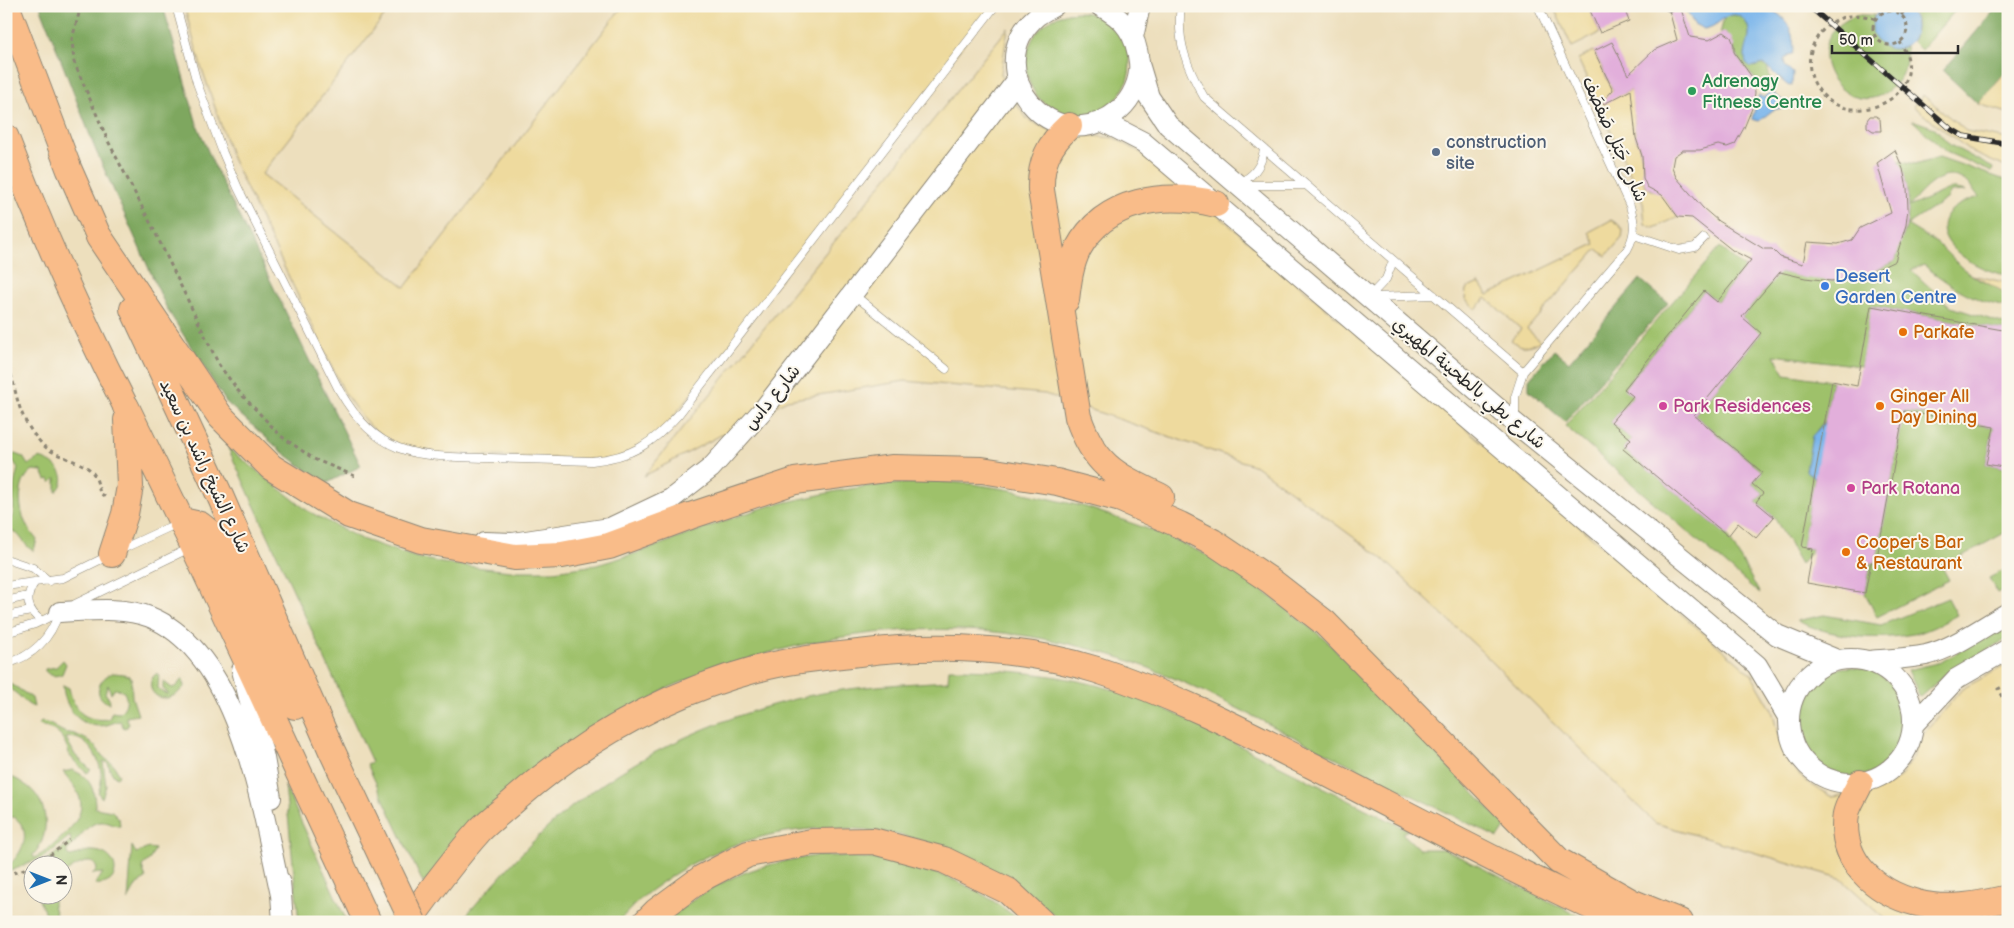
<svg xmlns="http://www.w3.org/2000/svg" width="2014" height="928" viewBox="0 0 2014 928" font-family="'Balsamiq Sans','Playpen Sans Arabic',sans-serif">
	<rect width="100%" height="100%" fill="#fbf7ec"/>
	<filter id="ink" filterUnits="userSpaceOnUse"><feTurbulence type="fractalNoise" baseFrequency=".02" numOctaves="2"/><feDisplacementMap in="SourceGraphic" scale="10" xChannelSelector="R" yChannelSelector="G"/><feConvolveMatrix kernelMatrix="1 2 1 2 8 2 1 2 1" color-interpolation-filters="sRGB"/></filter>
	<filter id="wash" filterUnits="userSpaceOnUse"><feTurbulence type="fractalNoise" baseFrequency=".0096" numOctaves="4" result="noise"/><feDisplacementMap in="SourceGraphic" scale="20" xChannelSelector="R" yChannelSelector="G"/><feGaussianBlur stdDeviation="1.12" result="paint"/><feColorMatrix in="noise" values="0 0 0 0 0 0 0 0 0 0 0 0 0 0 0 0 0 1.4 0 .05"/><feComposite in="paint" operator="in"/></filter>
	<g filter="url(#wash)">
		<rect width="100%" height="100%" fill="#eddfbd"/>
		<!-- green -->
		<path fill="#9ec16b" stroke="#64764b" d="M1906,6h53l-38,44 -9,-9c7,-12 7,-27 -6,-35z
			M1026 64a52 52 0 1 1 104 0a52 52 0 1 1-104 0Z
			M1729,15c24,-3 22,24 16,39l9,13 7,-3 6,3 8,28c-18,-13 -28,-22 -39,-41 -5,-8 -1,-15 -11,-21l-5,1 4,-16z
			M1858,15h16l-1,3 29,30 4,-2c2,16 -2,30 -15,42 -44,41 -105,-48 -33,-73z
			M1912,120l23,8 15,17 43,23 -1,4 -46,-20z
			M1939,157l69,24v94c-47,-6 -103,-57 -29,-78 -4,-5 -8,-11 -13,-15 -22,-18 -45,9 -57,25l42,-19 15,3 -15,1 -4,7 -40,26 31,19 24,24 17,12 29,12v15c-31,-4 -60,-22 -84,-42l-13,5 40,37 57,18v6l-136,-25 -11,60 -87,-11 11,19 47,7 -7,39 -8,10 -11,40 9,7 -13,70 11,2 -12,15 -27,-47 -18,-15 7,-9 -11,-9 10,-13 -68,-56 67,-81 -19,-17 25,-30 9,-16c39,9 70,16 107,-4 4,-3 9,-2 12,-7 3,-4 2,-7 2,-11 1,-6 6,-12 8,-18 6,-23 3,-48 -6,-71l16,4z
			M1720,247l25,21 -28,33 -13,-10 -80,97 9,8 -22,26 20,17 -8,10 105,87 32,58 -195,-168z
			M1904,411l90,16 -8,37 22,4v63l-66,36 7,13 -72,37 -12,-24 6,-31h5z
			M228,448l80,63 53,28 54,18 27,6 68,8h43l44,-6 43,-13 95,-35 34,-11 68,-15 32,-5 65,-5 39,3 38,6 75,17 76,27 72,34 92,72 180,186 -8,12c-71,-35 -141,-70 -212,-105 -53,-27 -105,-55 -162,-74 -157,-51 -311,-33 -461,31l-240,193 -56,-119 5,-2z
			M15,454l8,3 5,8 11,-7c17,4 33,19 17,34v-14l-5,5 -2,-4 -3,1 -4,-9 -9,-1c-16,10 -15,38 -7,54 3,6 7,11 11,16l-3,10h-2c-10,-6 -13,-22 -26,-19v-13l7,-1 1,-32 4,-17 -6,-9 -6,-1v-2z
			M2008,568v19l-11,6 -8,-15z
			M1948,598l9,17c-16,9 -32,18 -50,20 -36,6 -77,1 -110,-14l27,-6 57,10z
			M2008,624v14l-61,35 -27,24 -12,-27 33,-8z
			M63,660l3,4 -4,10c-7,3 -12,2 -17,-3v-2l11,-2z
			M1796 722a55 55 0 1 1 110 0a55 55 0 1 1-110 0Z
			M949,669c56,0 111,5 165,21 49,15 93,39 138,62 52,26 104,52 156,78l-6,3 17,16h25l147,73h-530c-107,-106 -280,-128 -404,-36 -15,10 -27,23 -39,36h-158c28,-31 55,-64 85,-92 72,-68 171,-114 267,-135 45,-9 91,-11 136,-14z
			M113,673l11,1 7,3 1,20 6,18 -12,2 3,6 -2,4 -3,1 -4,-7c-7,1 -12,5 -20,5 -23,0 -36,-20 -37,-41l6,3c5,23 15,34 40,31l3,-7 7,1c8,-6 10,-15 3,-23l-8,-1 -3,5 -3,-9 -3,8 5,7 -1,3c-18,-6 -10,-26 4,-30z
			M157,673l2,3 -1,12 6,5 5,1 -6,-5v-8l9,7 5,-2 4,-6h2l1,7c-22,26 -45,0 -27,-14z
			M6,682l10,5 16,11 2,9c-11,-3 -14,-15 -28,-19z
			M41,722c11,1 12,5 21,9 4,3 10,1 15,4 11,4 18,10 24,19 8,10 11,5 18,21l-2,2 -3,-1 -4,-6 -2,-7 -5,-2 3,25 -4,12 -4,-5c1,-4 3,-8 3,-11 3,-18 -13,-49 -35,-44l9,17 16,15 -4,3c-6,-5 -12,-11 -17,-17 -2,-4 -2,-7 -4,-11 -5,-12 -15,-18 -28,-20z
			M72,770c19,7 23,20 23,38l17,3 7,7 1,8c-5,1 -12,-5 -19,-4 -15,1 -24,20 -34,29v3l3,2c8,-1 15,-6 23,-5 28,1 30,36 2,33l8,-11 -11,1 5,-4c-3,-18 -26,-1 -34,4l-1,-8 -8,-2 -18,1c13,-6 24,-14 35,-24l-1,-5 -24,20 -40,17v-6c16,-11 28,-36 8,-50l-8,1v-19l7,-2 -7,-5v-16c7,1 13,4 18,8 25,15 28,51 9,71l1,3c11,-5 20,-13 28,-21 27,-26 23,-39 1,-65z
			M285,786l62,136h-48z
			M132,846l4,7 13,-5 6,1 -5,10 -8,7 4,13 -9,5 -9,16z
			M816,856c74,-2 148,16 205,66h-356c49,-42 87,-57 151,-66z
			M37,896h16v9l5,17h-9z"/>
		<!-- forest -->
		<path fill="#7ea75f" stroke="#546945" d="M40,6h123l34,118 15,37 149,305 -36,18 -44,-33 -55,-49 -59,-93 -71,-158z
			M1998,6h10v63l-30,35 -35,-33z
			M1640,279l28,24 -103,119 -36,-32v-11l25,-29 15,12z"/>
		<!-- sand -->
		<path fill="#eeda9e" stroke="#8c8264" d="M184,6h208l-130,168 143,113 218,-281h371l-341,437 -15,11 -23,6 -180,-6c-49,-7 -65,-23 -91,-62l-112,-234 -32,-95z
			M1553,6h15l2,3 6,-3h12l12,27 -28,14z
			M1008,28l-7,46 15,29 12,17 25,12 61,6 24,13 38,28 575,495 21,36 6,25 14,33 18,16 22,13 43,-6 13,-5 14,-11 11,-17 6,-19 43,-50 46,-25v258h-119l-49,-44 -185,-55 -180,-178 -93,-87 -126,-92 -211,-72 -140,-13 -118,19 -143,76z
			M1594,51l22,46 16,-7 4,48 6,18 2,28 7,6 9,2 18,25 -24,11 -9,-4 -2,-22 -65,-143z
			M2008,69v44l-30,-9z
			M1923,95l43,36 42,8v29l-35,-15 -60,-47z
			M1611,220l7,4 5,6 -1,8 -16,18 -9,-7 -70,80 13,12c-12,6 -18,8 -29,-1l10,-11 -35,-31 -10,11 -11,-10 1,-10 13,-6 9,12 107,-51 -6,-12z
			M1972,275l36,8v9l-6,-1z"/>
		<!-- water -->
		<path fill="#7ab5eb" stroke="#52708b" d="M1872 27a22 22 0 1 1 44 0a22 22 0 1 1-44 0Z
			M1684,6c23,0 69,-4 89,5 10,5 16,13 19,24 1,6 3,13 1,19l-5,1 -4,5 1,6 8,7 -1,12 -3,1 -3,-2 -22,-20 -13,3 -5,-4c-5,-14 10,-27 -1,-42 -3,-4 -8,-7 -13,-6 -10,1 -14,12 -28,14l-10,-5z
			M1771,92l14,10 1,5 -13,3 -14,11 -7,-2 7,-24 5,3z
			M1827,420l-11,58 -10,-7 6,-35z"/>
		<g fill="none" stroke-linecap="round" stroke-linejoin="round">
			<!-- stream -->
			<path stroke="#7ab5eb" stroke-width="5" d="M1910,9l2,-3"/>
		</g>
		<g id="blocks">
			<!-- building -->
			<path fill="#e2afdb" d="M1588,6h35l6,15 -29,12z
				M1668,6h12l10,31 19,3 15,-8 7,5 3,8v7l20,28 1,13 -2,13 -9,22 -9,16 -8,3 -9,-2 -18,5h-17l-9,6 -2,11 4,10 27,31 15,13 46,28h8l8,8 23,7 4,-22 31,2 14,-4 8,-12 31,-15 -14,-50 18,-13 8,19 4,19 1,20 -2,17 -11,36 -34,16 -16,3 -14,1 -26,-3 -25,-6 -38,45 19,16 -67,82 68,57 -10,12 11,9 -7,9 18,15 -18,21 -18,-15 -10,13 -105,-87 8,-10 -20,-17 22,-26 -9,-7 80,-98 13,11 34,-42 -19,-10 -40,-32 -14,-1 -16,-22 -15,-8 -4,-9 -1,-22 -6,-18 -5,-48 -27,14 -2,-2 11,-12 -19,-39 18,-9 16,33 26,-25 23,-10z
				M1870,116h6l4,3 1,12h-8l-6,-4v-7z
				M1871,306l137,25v137l-22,-4 8,-37 -90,-16 -28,152 -5,-1 -6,31 -58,-10 6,-34 -11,-2 30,-166 25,5z"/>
		</g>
	</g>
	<g filter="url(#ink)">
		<use href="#blocks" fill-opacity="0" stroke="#8c8574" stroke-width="1"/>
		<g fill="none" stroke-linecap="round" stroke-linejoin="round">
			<!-- service casing -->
			<g stroke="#8c8574" stroke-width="9">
				<path id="service" d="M176,6l21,77 26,70 15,35 101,202c40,69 78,66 150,68 34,1 69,2 103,3 40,-4 60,-17 86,-46l317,-409
					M1181,6c-5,34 6,62 23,91l319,275 104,-122c9,-16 8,-27 3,-44l-92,-200
					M1238,183c16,-6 23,-17 26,-33
					M1244,185h62
					M1634,235l45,15 16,-3 9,-9
					M853,294l93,75
					M1370,296l16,-17 7,-18
					M1374,297l60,-2
					M1515,418v-21l8,-25
					M120,550l58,-27
					M6,559l27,9 16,13
					M35,582c-11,15 -8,29 7,39
					M6,586l57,-8 47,-23
					M6,601l22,-5
					M75,604l115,-56
					M6,616l25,-5
					M6,633l29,-9 25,-12
					M6,664c27,-8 45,-26 53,-52"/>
			</g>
			<!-- tertiary casing -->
			<g stroke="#8c8574" stroke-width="22">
				<path id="tertiary" d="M1054,6c-5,3 -12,6 -17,10 -61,52 16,149 82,94 13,-11 22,-31 20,-48 -3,-28 -14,-43 -39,-56
					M1133,37l7,-31
					M1140,67l9,30 19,28 347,298 262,212 60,25
					M1102,121l41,21 614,523 31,52
					M484,542l29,1 97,-15 61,-29 40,-31 52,-58 255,-331
					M60,612c28,-1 62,-6 90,5 91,37 112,194 131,278
					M1789 721a62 62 0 1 1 124 0a62 62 0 1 1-124 0Z
					M1868,661c19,-2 39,-2 58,-6 29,-7 56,-28 82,-42
					M242,670l22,88 7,40
					M1913,725l43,-46 52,-30
					M280,881l3,41"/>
			</g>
			<!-- primary casing -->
			<g stroke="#8c8574" stroke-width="27">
				<path id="primary" d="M7,6l62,163 30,68
					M6,137c35,92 75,182 120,270"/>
			</g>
			<!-- trunk casing -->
			<g stroke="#8c8574" stroke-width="28">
				<path id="trunk" d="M1069,126c-20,18 -29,37 -28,64l37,227c17,50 38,58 83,80
					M99,237l121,179 51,51 78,48 72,25 94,17 47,-2 47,-9 81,-30 105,-35 98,-13 89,2 75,12 64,17 59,26 33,17 58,39 54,42 234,238 72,41 49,20
					M1066,300c2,-17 4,-35 12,-51 27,-51 88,-57 138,-45
					M133,309l87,187 112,255 50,106
					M126,407l68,140 174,375
					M182,521l18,4 15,12 71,154 9,15
					M112,554l13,-40 5,-28 -3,-66
					M1860,783c-4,10 -12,21 -14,31 -7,47 29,78 71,89 29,8 62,2 91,-5
					M408,922c23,-32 46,-63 72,-92 11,-11 25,-21 37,-32 69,-60 151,-105 240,-129 33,-9 68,-12 102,-16 76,-10 164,-6 238,17 75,24 145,60 214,95 104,53 207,109 314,157
					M646,922l11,-11 45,-33 46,-24 64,-12 61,-1 71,19 64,31 33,31"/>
			</g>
			<!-- path -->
			<path stroke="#8c8574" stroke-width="3" stroke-dasharray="4 4" stroke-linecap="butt" d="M81,6l-9,33 2,23 34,79 46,89 65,135 21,28 41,43 33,23 41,17
				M1873 28a17 17 0 1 1 34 0a17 17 0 1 1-34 0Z
				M1901,15l7,-9
				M1875,19c-50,-19 -89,43 -49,79 29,26 89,4 82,-38 -1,-7 -5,-12 -8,-18
				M6,359c13,35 8,54 36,85 13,14 42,17 50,28 5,5 6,14 8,21l7,5
				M2008,684l-10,5 6,12 4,3
				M6,875c24,-6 45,-19 63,-35"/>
			<!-- service -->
			<use href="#service" stroke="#fff" stroke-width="8"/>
			<!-- tertiary -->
			<use href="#tertiary" stroke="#fff" stroke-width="20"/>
			<!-- primary -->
			<use href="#primary" stroke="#f9bc89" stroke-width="25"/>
			<!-- trunk -->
			<use href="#trunk" stroke="#f9bc89" stroke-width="26"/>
			<!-- rail casing -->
			<g stroke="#2b2b2b" stroke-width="5.5">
				<path id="rail" d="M1664,6l5,3 4,-3
					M1809,6l142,123 12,7 45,8"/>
			</g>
			<!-- rail -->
			<use href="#rail" stroke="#fbf7ec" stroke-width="4" stroke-dasharray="11" stroke-linecap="butt"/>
			<!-- trunk-bridge casing -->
			<g stroke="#8c8574" stroke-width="28" stroke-linecap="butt">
				<path id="trunk-bridge" d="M382,857l31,65"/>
			</g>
			<!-- trunk-bridge -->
			<use href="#trunk-bridge" stroke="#f9bc89" stroke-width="26"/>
		</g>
	</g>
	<!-- markers -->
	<circle fill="#2e9e5b" stroke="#fbf7ec" stroke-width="2" cx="1692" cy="91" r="5"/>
	<circle fill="#5c6f8a" stroke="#fbf7ec" stroke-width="2" cx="1436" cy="152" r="5"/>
	<circle fill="#3f7fe0" stroke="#fbf7ec" stroke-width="2" cx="1825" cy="286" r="5"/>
	<g fill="#e8710a" stroke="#fbf7ec" stroke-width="2">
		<circle cx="1903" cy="332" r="5"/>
		<circle cx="1880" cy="406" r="5"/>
		<circle cx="1846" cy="552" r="5"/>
	</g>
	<g fill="#d1479c" stroke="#fbf7ec" stroke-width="2">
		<circle cx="1663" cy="406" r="5"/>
		<circle cx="1851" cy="488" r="5"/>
	</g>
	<g text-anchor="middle" stroke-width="4" stroke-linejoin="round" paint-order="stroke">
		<!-- leisure labels -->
		<g font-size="18" fill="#27864d" stroke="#fbf7ec" text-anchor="start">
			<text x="1702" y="87">Adrenagy<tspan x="1702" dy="21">Fitness Centre</tspan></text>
		</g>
		<!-- street labels -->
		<g font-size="18" fill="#2b2b2b" stroke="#fbf7ec">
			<text transform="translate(1615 139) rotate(66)" y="6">شارع جَبَل صَفصَف</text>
			<text transform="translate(1469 383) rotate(40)" y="6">شارع بطي بالطحينة المهيري</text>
			<text transform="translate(772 397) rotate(-51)" y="6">شارع داس</text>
			<text transform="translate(205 466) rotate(65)" y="6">شارع الشيخ راشد بن سعيد</text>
		</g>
		<!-- service labels -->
		<g font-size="18" fill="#4e5e75" stroke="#fbf7ec" text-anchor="start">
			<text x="1446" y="148">construction<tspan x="1446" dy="21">site</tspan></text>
		</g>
		<!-- shop labels -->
		<g font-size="18" fill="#366cbe" stroke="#fbf7ec" text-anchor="start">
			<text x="1835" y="282">Desert<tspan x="1835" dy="21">Garden Centre</tspan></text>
		</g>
		<!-- food labels -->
		<g font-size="18" fill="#c56008" stroke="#fbf7ec" text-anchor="start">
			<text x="1913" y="338">Parkafe</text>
			<text x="1890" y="402">Ginger All<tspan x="1890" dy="21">Day Dining</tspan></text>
			<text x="1856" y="548">Cooper's Bar<tspan x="1856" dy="21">&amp; Restaurant</tspan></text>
		</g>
		<!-- hotel labels -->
		<g font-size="18" fill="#b23c85" stroke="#fbf7ec" text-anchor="start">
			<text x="1673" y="412">Park Residences</text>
			<text x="1861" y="494">Park Rotana</text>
		</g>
	</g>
	<!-- margin -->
	<rect width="2014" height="928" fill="none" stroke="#fbf7ec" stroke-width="25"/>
	<!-- north arrow -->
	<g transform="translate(48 880) rotate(90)"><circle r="24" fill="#fbf7ec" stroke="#a8a59f"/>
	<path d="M0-4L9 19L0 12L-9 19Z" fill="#1f6fb2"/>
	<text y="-8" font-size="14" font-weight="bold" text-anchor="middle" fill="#2b2b2b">N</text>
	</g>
	<!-- scale -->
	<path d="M1832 45v8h126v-8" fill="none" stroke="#2b2b2b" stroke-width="2.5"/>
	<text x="1839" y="45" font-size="15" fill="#2b2b2b" stroke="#fbf7ec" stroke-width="4" paint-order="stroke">50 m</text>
</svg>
